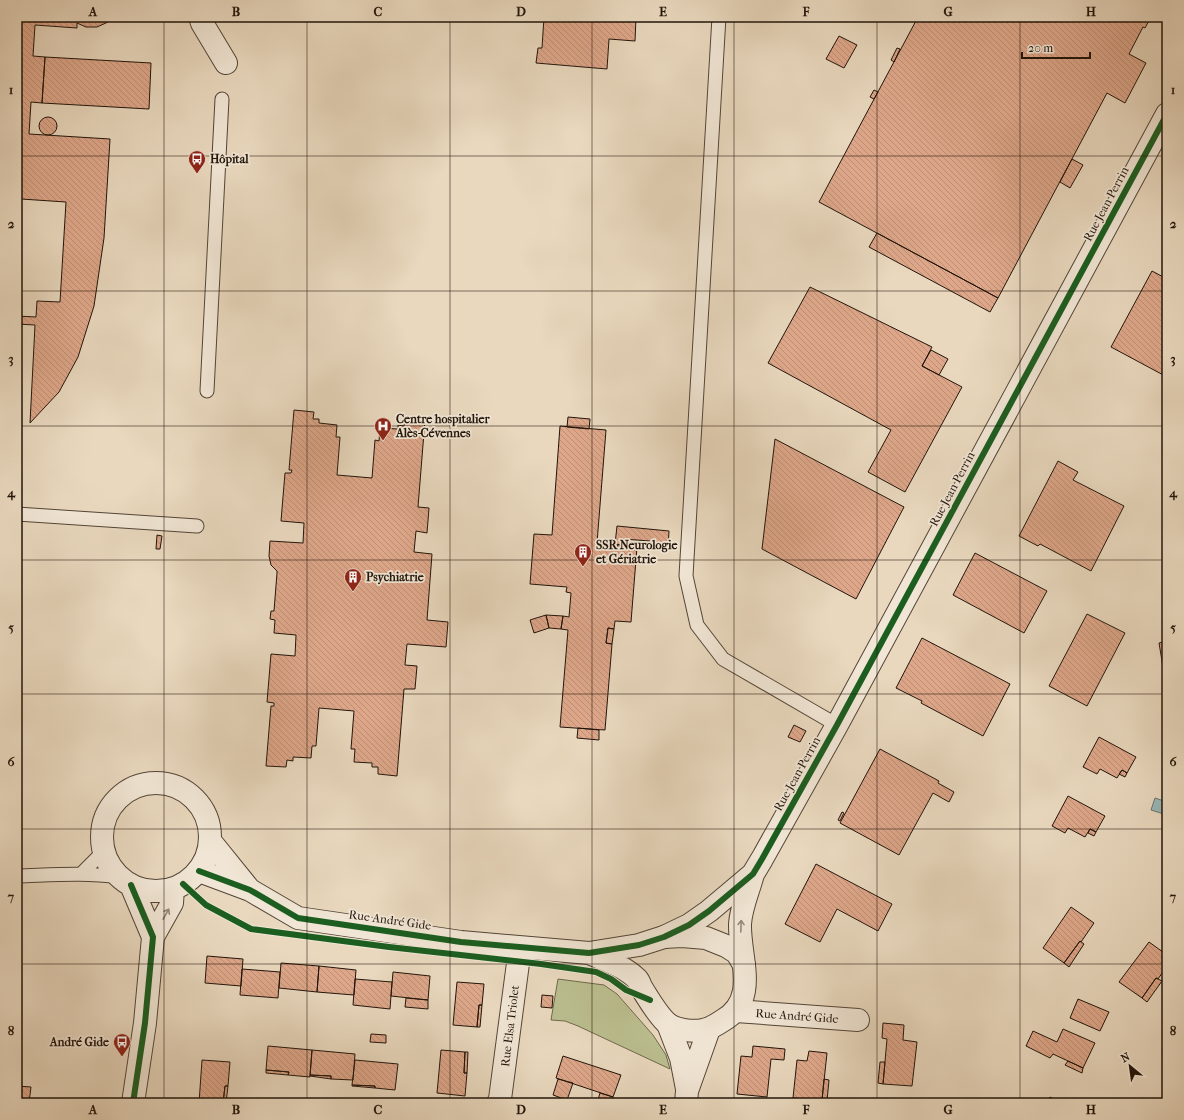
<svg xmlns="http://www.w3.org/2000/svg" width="1184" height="1120" viewBox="0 0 1184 1120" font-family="'IM FELL French Canon',serif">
	<defs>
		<pattern id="building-back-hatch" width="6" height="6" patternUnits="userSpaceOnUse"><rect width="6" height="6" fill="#dea78a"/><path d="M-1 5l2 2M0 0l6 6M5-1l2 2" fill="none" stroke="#be8f76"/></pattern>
	</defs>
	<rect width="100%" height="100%" fill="#e9d8be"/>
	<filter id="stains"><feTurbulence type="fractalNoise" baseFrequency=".005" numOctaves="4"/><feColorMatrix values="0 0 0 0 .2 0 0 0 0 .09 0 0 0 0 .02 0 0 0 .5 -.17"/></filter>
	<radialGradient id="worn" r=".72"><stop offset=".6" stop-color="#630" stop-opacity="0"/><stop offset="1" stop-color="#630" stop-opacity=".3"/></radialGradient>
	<!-- grass -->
	<path fill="#bbbe8f" stroke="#6e694c" d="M558,979l46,6 13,9 36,41 13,20 4,14 -92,-43 -13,-5 -14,-1z"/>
	<!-- water -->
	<path fill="#99b8b9" stroke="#697673" d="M1155,798l12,4v13l-16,-5z"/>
	<!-- building -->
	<path fill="url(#building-back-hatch)" stroke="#21140a" d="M17,17h95l-4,5 -11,5h-11l-9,-4v5l-42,-3 -2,31 12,1 -3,46 -11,-1 -2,32 81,5 -6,99 -10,68 -16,51 -19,35 -29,31 5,-98 -18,-1v-8l19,1 1,-16 23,1 6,-100 -45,-3 -4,66z
		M544,17h92l-1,24 -26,-2 -2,30 -71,-6 2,-15h4z
		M918,17h233l-6,11 -2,-1 -14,27 17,9 -21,40 -18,-10 -109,205 -179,-96z
		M839,36l18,9 -13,23 -18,-9z
		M897,48l3,1 -6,13 -3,-2z
		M45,57l106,6 -2,46 -107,-6z
		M874,90l4,2 -4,7 -4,-2z
		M39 126a9 9 0 1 1 18 0a9 9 0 1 1-18 0Z
		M1072,159l11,6 -13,23 -10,-6z
		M877,233l121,65 -8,14 -121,-65z
		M1152,271l15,8v98l-56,-30z
		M810,287l122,60 -10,19 40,21 -57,105 -37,-20 23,-42 -123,-67z
		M931,350l17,9 -9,16 -17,-9z
		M294,410l20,2 -1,7h6v4l18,2 -1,12h4l-3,38 35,3 3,-38 4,1 1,-13 18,1v-4l6,1 1,-7 20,1 -7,87 11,1 -2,25 -11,-2 -2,21 18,2 -5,66 21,2 -2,25 -39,-3 -2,21 12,1 -2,23h-11l-7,87 -19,-2v-7h-6v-4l-18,-1 1,-13h-4l3,-38 -35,-3 -3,38h-4l-1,12 -18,-1v4l-6,-1 -1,7 -20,-1 5,-60h3v-3l-7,-1 4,-48 24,2 1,-21 -22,-2 1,-13 -5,-1 1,-8h3l3,-38v-2l-6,-6 -2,-9 1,-15 33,2 1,-20 -23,-2 4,-48h6l1,-3h-3z
		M568,417l22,2 -1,10 -22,-2z
		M560,426l46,4 -9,113 20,2v4l5,1v-5l15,2 -6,75 -16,-1 -1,8 -6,-1 -2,15 6,1 -7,86 -45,-3 8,-97 -7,-1 2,-13 6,1 2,-24 -5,-1 1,-5 -37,-3 4,-50 18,1z
		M775,439l129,68 -48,92 -94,-50z
		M1058,461l20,11 -5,8 51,26 -33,65 -51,-27 -2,2 -19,-10z
		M617,526l52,5 -1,19 -19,-2 1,-7 -27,-2v6l-8,-1z
		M157,535l5,1 -2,13h-4z
		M617,545h6l-1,5 -5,-1z
		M975,553l72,38 -23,42 -71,-38z
		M1087,614l38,19 -38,73 -38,-20z
		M546,615l3,13 -15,5 -4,-13z
		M546,615l17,1 -2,13 -12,-1z
		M608,628l6,1 -2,15 -6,-1z
		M922,638l88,46 -27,52 -62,-33 1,-2 -26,-13z
		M1167,641v19l-5,1 -3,-18z
		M1167,660v7l-4,1 -1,-7z
		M794,725l12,6 -6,11 -12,-5z
		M578,728l21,2v10l-22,-2z
		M1099,737l37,20 -9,16 -5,-3 -5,8 -17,-9 -3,5 -14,-7z
		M880,749l59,32 -1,2 16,9 -5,10 -16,-9 -34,62 -59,-32z
		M1122,770l5,3 -2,4 -6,-3z
		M1068,796l37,20 -9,16 -6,-3 -5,8 -17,-9 -3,5 -13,-7z
		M842,812l2,1 -4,8 -2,-1z
		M1090,829l6,3 -2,4 -6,-3z
		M816,864l76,40 -14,27 -41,-22 -17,33 -35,-18z
		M1071,907l23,16 -13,19 -1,-1 -16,22 -21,-15z
		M1080,941l4,3 -15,23 -5,-4z
		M1149,942l18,13v11l-9,13 -2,-1 -14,20 -23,-16z
		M207,956l36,3 -2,27 -36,-3z
		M281,963l38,3 -2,26 -38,-4z
		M319,966l37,4 -2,25 -37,-3z
		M242,969l38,3 -2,26 -38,-3z
		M393,972l37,4 -2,24 -37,-4z
		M1156,978l6,3 -15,21 -5,-4z
		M355,979l37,3 -2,27 -37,-4z
		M457,982l27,2 -2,21h-3l-2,22 -24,-2z
		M542,995l11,1 -1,12 -11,-1z
		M406,998l22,2v9l-23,-2z
		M1078,999l31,13 -9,19 -30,-13z
		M479,1005h3l-2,22h-3z
		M883,1023l21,2 -1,15 14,2 -5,44 -29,-2 4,-45 -5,-1z
		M1063,1029l32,14 -12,25 -30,-14 -3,4 -24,-12 7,-15 24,11z
		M371,1034l15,1v8l-16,-1z
		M268,1046l44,4 -2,27 -22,-2 1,-3 -23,-2z
		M753,1046l32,3 -1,11 -13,-1 -4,38 -30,-3 4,-38 11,1z
		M312,1050l43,4 -2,26 -22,-1v-3l-21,-1z
		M441,1050l24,2 -1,21h3l-2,23 -28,-3z
		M809,1051l18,2 -5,47 -29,-2 4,-38 10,1z
		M465,1052h3l-1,21h-3z
		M563,1056l58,19 -8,22 -57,-19z
		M202,1060l28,2 -2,24h-3l-2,17h-24z
		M355,1060l43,4 -3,26 -20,-2v-2l-23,-1z
		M1068,1061l15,7 -1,5 -17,-8z
		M880,1062h5l-2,22 -5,-1z
		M266,1070l23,2 -1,3 -22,-2z
		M310,1075l21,1v3l-21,-3z
		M558,1079l15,4 -6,17 -14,-5z
		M824,1079l5,1 -2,21 -5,-1z
		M352,1085l23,1v2l-23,-2z
		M17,1086l14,1 -2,16h-12z
		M225,1086h3l-2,17h-3z
		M600,1093l13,4 -2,6h-14z
		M1050,1097l11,6h-14z"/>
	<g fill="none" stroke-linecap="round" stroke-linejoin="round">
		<!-- service casing -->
		<g stroke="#534537" stroke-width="15">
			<path id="service" d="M719,17l-33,559 11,49 26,34 114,66
				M207,391l15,-292
				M17,514l180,12
				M81,874l23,-23
				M17,876c34,-1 68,-4 102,1"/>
		</g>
		<!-- minor casing -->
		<g stroke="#534537" stroke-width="24">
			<path id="minor" d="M200,17l2,6 24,40
				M664,937l18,-1 24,2 20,8 11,7 7,12
				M736,1011l122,9
				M668,1024l13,34 6,31
				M498,1103l2,-4 20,-151
				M686,1103l1,-12 22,-62"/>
		</g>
		<!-- tertiary casing -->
		<g stroke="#534537" stroke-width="24">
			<path id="tertiary" d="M102 837a54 54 0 1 1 108 0a54 54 0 1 1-108 0Z
				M211,842l38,47
				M199,871l51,19 48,28 163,24 128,11 50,-8 25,-8 25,-12 20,-14 44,-37 9,-15 75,-134 330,-611
				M131,885l22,52
				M589,953c16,7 35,13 48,26 2,2 3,5 4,8 7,11 17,29 27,37 8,6 25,8 35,6 7,-1 13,-5 19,-9 38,-21 17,-63 18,-97 1,-17 9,-34 13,-50
				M133,1103l12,-80 8,-86 19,-34 1,-14"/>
		</g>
		<!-- service -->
		<use href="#service" stroke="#f1e6d5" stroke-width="13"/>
		<!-- minor -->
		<use href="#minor" stroke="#f1e6d5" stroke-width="22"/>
		<!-- tertiary -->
		<use href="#tertiary" stroke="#f1e6d5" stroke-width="22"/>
		<!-- cycleway casing -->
		<g stroke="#f1e6d5" stroke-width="8">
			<path id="cycleway" d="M199,871l51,19 48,28 163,24 128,11 50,-8 25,-8 25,-12 20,-14 44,-37 9,-15 75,-134 330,-611
				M183,884l23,21 45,24 138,18 152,17 55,8 15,7 15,11 24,10
				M131,885l22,52 -8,86 -12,80"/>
		</g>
		<!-- cycleway -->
		<use href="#cycleway" stroke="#1b5e20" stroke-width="6"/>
	</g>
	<!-- one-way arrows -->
	<defs><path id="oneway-shaft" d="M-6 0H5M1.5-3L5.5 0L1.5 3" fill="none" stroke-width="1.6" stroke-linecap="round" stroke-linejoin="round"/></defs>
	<g stroke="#93887a">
		<use href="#oneway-shaft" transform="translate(166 914) rotate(-61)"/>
		<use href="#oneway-shaft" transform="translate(741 926) rotate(-88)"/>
	</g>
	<!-- grid -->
	<path fill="none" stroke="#21140a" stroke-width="1" stroke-opacity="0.55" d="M164,17v1086M307,17v1086M450,17v1086M592,17v1086M734,17v1086M877,17v1086M1020,17v1086M17,156h1150M17,291h1150M17,426h1150M17,560h1150M17,694h1150M17,829h1150M17,964h1150"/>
	<!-- icons -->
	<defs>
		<g id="bus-pin" transform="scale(0.9)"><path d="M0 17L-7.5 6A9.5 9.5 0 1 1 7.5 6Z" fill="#8f2418" stroke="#f1e6d5"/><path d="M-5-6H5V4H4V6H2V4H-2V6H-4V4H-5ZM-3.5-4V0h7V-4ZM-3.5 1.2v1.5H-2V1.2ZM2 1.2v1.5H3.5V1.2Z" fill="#fff"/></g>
		<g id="hospital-pin" transform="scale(0.9)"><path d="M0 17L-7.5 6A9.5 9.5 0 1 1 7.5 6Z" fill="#8f2418" stroke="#f1e6d5"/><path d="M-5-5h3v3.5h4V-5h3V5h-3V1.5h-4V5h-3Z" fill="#fff"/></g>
		<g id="building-pin" transform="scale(0.9)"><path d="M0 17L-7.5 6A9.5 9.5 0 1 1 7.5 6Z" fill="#8f2418" stroke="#f1e6d5"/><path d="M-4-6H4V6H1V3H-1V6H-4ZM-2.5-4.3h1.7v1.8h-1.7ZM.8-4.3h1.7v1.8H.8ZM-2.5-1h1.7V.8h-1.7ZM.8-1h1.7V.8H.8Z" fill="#fff"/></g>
	</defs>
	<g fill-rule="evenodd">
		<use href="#bus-pin" x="197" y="159"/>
		<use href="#hospital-pin" x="383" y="426"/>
		<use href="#building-pin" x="583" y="552"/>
		<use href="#building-pin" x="353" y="577"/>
		<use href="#bus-pin" x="122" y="1042"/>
	</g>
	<g text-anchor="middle" stroke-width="3.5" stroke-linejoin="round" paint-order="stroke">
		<!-- poi labels -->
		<g font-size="12" font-weight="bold" fill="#21140a" stroke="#f1e6d5" text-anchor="start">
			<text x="210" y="163">Hôpital</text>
			<text x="396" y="423">Centre hospitalier<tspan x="396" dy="14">Alès-Cévennes</tspan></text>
			<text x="596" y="549">SSR Neurologie<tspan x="596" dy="14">et Gériatrie</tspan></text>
			<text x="366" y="581">Psychiatrie</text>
			<text x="109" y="1046" text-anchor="end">André Gide</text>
		</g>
		<!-- street labels -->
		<g font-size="12" fill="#21140a" stroke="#f1e6d5">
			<text transform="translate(1106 204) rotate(-62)" y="4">Rue Jean Perrin</text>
			<text transform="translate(952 489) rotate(-62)" y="4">Rue Jean Perrin</text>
			<text transform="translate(797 774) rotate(-61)" y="4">Rue Jean Perrin</text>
			<text transform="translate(390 920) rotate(8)" y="4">Rue André Gide</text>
			<text transform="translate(797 1016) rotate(4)" y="4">Rue André Gide</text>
			<text transform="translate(510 1026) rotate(-83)" y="4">Rue Elsa Triolet</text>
		</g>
	</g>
	<!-- margin -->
	<rect width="1184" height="1120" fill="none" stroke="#e9d8be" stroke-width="44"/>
	<!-- north arrow -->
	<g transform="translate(1130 1066) rotate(331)" stroke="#f1e6d5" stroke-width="3" paint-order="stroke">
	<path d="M0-3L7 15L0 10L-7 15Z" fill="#21140a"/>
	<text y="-6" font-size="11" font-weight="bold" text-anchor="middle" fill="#21140a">N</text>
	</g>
	<!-- scale -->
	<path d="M1022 52v6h68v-6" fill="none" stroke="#21140a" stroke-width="2"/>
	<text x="1028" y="52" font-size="12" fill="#21140a" stroke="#f1e6d5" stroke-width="3" paint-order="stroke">20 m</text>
	<rect x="22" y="22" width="1140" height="1076" fill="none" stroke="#21140a" stroke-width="1.5"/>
	<g font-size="13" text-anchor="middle" font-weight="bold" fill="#21140a">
		<text x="93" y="16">A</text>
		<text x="236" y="16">B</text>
		<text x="378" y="16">C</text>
		<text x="521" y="16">D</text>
		<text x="663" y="16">E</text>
		<text x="806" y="16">F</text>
		<text x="948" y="16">G</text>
		<text x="1091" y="16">H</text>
		<text x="11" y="94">1</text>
		<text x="1173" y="94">1</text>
		<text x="11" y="228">2</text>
		<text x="1173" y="228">2</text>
		<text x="11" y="363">3</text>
		<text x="1173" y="363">3</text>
		<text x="11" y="497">4</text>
		<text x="1173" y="497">4</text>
		<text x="11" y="632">5</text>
		<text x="1173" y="632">5</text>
		<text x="11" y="766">6</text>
		<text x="1173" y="766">6</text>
		<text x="11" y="901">7</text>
		<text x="1173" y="901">7</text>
		<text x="11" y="1035">8</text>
		<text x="1173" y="1035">8</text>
		<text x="93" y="1114">A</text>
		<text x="236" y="1114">B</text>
		<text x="378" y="1114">C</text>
		<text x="521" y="1114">D</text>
		<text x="663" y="1114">E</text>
		<text x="806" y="1114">F</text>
		<text x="948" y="1114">G</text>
		<text x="1091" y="1114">H</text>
	</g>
	<rect width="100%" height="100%" filter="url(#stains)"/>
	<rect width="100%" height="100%" fill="url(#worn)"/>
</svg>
